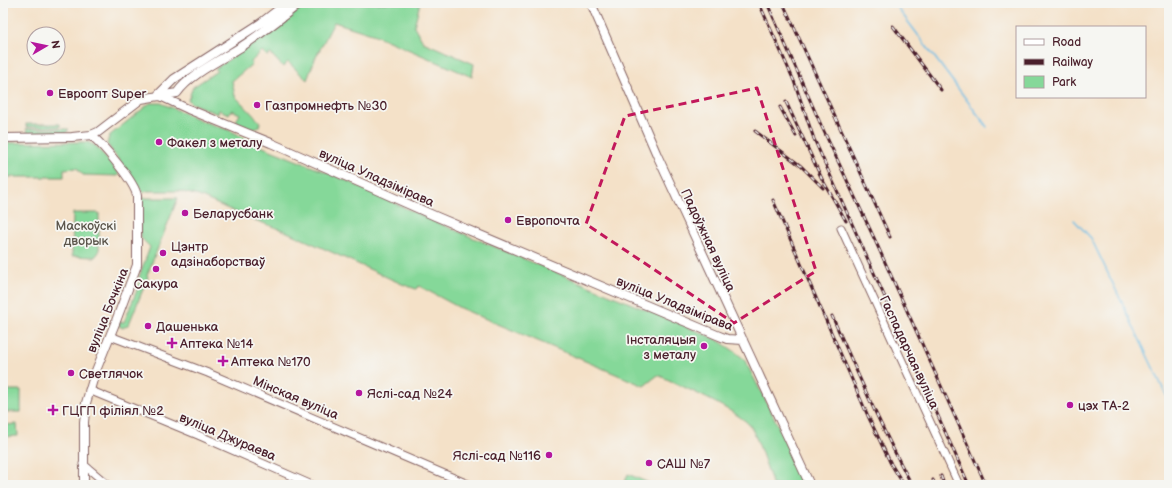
<svg xmlns="http://www.w3.org/2000/svg" width="1172" height="488" viewBox="0 0 1172 488" font-family="'Balsamiq Sans',sans-serif">
	<rect width="100%" height="100%" fill="#f6f6f2"/>
	<filter id="ink" filterUnits="userSpaceOnUse"><feTurbulence type="fractalNoise" baseFrequency=".025" numOctaves="2"/><feDisplacementMap in="SourceGraphic" scale="8" xChannelSelector="R" yChannelSelector="G"/><feConvolveMatrix kernelMatrix="1 2 1 2 8 2 1 2 1" color-interpolation-filters="sRGB"/></filter>
	<filter id="wash" filterUnits="userSpaceOnUse"><feTurbulence type="fractalNoise" baseFrequency=".012" numOctaves="4" result="noise"/><feDisplacementMap in="SourceGraphic" scale="16" xChannelSelector="R" yChannelSelector="G"/><feGaussianBlur stdDeviation="0.9" result="paint"/><feColorMatrix in="noise" values="0 0 0 0 0 0 0 0 0 0 0 0 0 0 0 0 0 1.4 0 .05"/><feComposite in="paint" operator="in"/></filter>
	<g filter="url(#wash)">
		<rect width="100%" height="100%" fill="#f4e1c8"/>
		<!-- green -->
		<path fill="#85d899" stroke="#687c62" d="M307,3h113l-6,23 9,16 51,22 -2,13 -97,-42 -41,-13 -19,37 -8,21 -19,-18 -5,5 -12,-13 -4,2 -5,-5 -11,11 1,2 -20,17 3,15 25,26c-1,14 -17,3 -24,-1l4,-7 -9,-4 -2,4 -10,-4 -1,4 -27,-11 -3,-3 5,-13 24,-16 -2,-2 54,-37z
			M150,103h11l41,18 29,10 32,16 80,32 90,42 283,118 18,12 10,8 27,52 35,74h-34l-1,-6c-6,-16 -12,-37 -20,-52 -8,-14 -76,-44 -93,-52l-14,11 -184,-78 -41,-22 -3,3 -14,-5 -117,-53 -36,-13 -50,-22 -20,-5h-32l-4,2 -36,-49 2,-8z
			M26,124h34v3h-34z
			M26,129h42v2l-2,2 -38,1z
			M87,142l9,4 23,28 -1,2 -35,-1 -6,-7 -13,1v8h-61v-34z
			M140,198h38l-31,77 1,2 -19,47 -6,4 -4,-2v-4h5l17,-42 -2,-3 11,-30 -9,-9z
			M73,213h26v39l-4,5 -23,-1z
			M3,390h18v22h-18z
			M17,424l1,12 -15,1v-12z
			M628,474l21,9 -1,2h-24z"/>
		<g fill="none" stroke-linecap="round" stroke-linejoin="round">
			<!-- stream -->
			<path stroke="#6abde6" stroke-width="1.5" d="M894,3l93,124
				M1074,220l17,18 78,163"/>
		</g>
	</g>
	<g filter="url(#ink)">
		<g fill="none" stroke-linecap="round" stroke-linejoin="round">
			<!-- minor casing -->
			<g stroke="#866362" stroke-width="9">
				<path id="minor" d="M841,228l118,257
					M110,336l98,37 262,112
					M89,390l109,45 114,50
					M83,464l25,21"/>
			</g>
			<!-- major casing -->
			<g stroke="#866362" stroke-width="10">
				<path id="major" d="M591,3l66,152 153,330
					M158,95l30,14 83,34 164,73 282,119 10,4 16,1
					M158,95l16,-16 87,-56 26,-20
					M3,138l69,-1 19,-2 7,-3 43,-33 36,-6c12,-18 45,-34 64,-46 20,-13 40,-29 59,-44
					M84,485v-63l2,-19 9,-30 21,-52 21,-56v-69c-2,-14 -34,-51 -46,-61"/>
			</g>
			<!-- minor -->
			<use href="#minor" stroke="#fff" stroke-width="7"/>
			<!-- major -->
			<use href="#major" stroke="#fff" stroke-width="8"/>
			<!-- rail casing -->
			<g stroke="#4a1f2b" stroke-width="3">
				<path id="rail" d="M759,3l35,78 20,58 155,346
					M767,3l54,122 53,113 112,247
					M783,3l107,234
					M893,26l48,64
					M786,102l36,77 24,42
					M780,107l16,29
					M755,131l46,35 22,22
					M773,200l95,216 23,48 13,21
					M832,316c25,56 50,114 80,169
					M941,476l3,9
					M933,480l2,5"/>
			</g>
			<!-- rail -->
			<use href="#rail" stroke="#f6f6f2" stroke-width="1.5" stroke-dasharray="4.5" stroke-linecap="butt"/>
		</g>
	</g>
	<!-- marked area -->
	<path fill="none" stroke="#c2185b" stroke-width="3" stroke-dasharray="8 5" stroke-linejoin="round" d="M757,88l59,183 -82,52 -148,-99 39,-108z"/>
	<!-- markers -->
	<g fill="#b5179e" stroke="#f6f6f2" stroke-width="1.5">
		<circle cx="50" cy="93" r="4"/>
		<circle cx="257" cy="105" r="4"/>
		<circle cx="159" cy="142" r="4"/>
		<circle cx="185" cy="213" r="4"/>
		<circle cx="508" cy="220" r="4"/>
		<circle cx="163" cy="253" r="4"/>
		<circle cx="156" cy="269" r="4"/>
		<circle cx="148" cy="326" r="4"/>
		<path d="M170 337h4v4h4v4h-4v4h-4v-4h-4v-4h4z"/>
		<circle cx="704" cy="346" r="4"/>
		<path d="M221 355h4v4h4v4h-4v4h-4v-4h-4v-4h4z"/>
		<circle cx="71" cy="373" r="4"/>
		<circle cx="359" cy="393" r="4"/>
		<circle cx="1070" cy="405" r="4"/>
		<path d="M51 404h4v4h4v4h-4v4h-4v-4h-4v-4h4z"/>
		<circle cx="549" cy="455" r="4"/>
		<circle cx="649" cy="463" r="4"/>
	</g>
	<g text-anchor="middle" stroke-width="3.5" stroke-linejoin="round" paint-order="stroke">
		<!-- poi labels -->
		<g font-size="13" fill="#4a1f2b" stroke="#f6f6f2" text-anchor="start">
			<text x="58" y="98">Евроопт Super</text>
			<text x="265" y="110">Газпромнефть №30</text>
			<text x="167" y="147">Факел з металу</text>
			<text x="193" y="218">Беларусбанк</text>
			<text x="516" y="225">Европочта</text>
			<text x="171" y="251">Цэнтр<tspan x="171" dy="15">адзінаборстваў</tspan></text>
			<text x="156" y="288" text-anchor="middle">Сакура</text>
			<text x="156" y="331">Дашенька</text>
			<text x="696" y="344" text-anchor="end">Інсталяцыя<tspan x="696" dy="15">з металу</tspan></text>
			<text x="180" y="348">Аптека №14</text>
			<text x="231" y="366">Аптека №170</text>
			<text x="79" y="378">Светлячок</text>
			<text x="367" y="398">Яслі-сад №24</text>
			<text x="1078" y="410">цэх ТА-2</text>
			<text x="62" y="415">ГЦГП філіял №2</text>
			<text x="541" y="460" text-anchor="end">Яслі-сад №116</text>
			<text x="657" y="468">САШ №7</text>
		</g>
		<!-- street labels -->
		<g font-size="13" fill="#4a1f2b" stroke="#f6f6f2">
			<text transform="translate(377 177) rotate(24)" y="5">вуліца Уладзімірава</text>
			<text transform="translate(709 240) rotate(65)" y="5">Падоўжная вуліца</text>
			<text transform="translate(675 303) rotate(22)" y="5">вуліца Уладзімірава</text>
			<text transform="translate(107 310) rotate(-68)" y="5">вуліца Бочкіна</text>
			<text transform="translate(910 352) rotate(65)" y="5">Гаспадарчая вуліца</text>
			<text transform="translate(296 397) rotate(23)" y="5">Мінская вуліца</text>
			<text transform="translate(228 436) rotate(23)" y="5">вуліца Джураева</text>
		</g>
		<!-- park labels -->
		<g font-size="13" fill="#5c564c" stroke="#f6f6f2">
			<text x="86" y="230">Маскоўскі<tspan x="86" dy="15">дворык</tspan></text>
		</g>
	</g>
	<!-- margin -->
	<rect width="1172" height="488" fill="none" stroke="#f6f6f2" stroke-width="16"/>
	<!-- legend -->
	<rect x="1016" y="26" width="130" height="72" fill="#f6f6f2" stroke="#b1a0a2"/>
	<rect x="1024" y="39" width="20" height="6" fill="#ffffff" stroke="#b1a0a2"/>
	<text x="1052" y="46" font-size="12" fill="#4a1f2b">Road</text>
	<rect x="1024" y="59" width="20" height="6" fill="#4a1f2b" stroke="#b1a0a2"/>
	<text x="1052" y="66" font-size="12" fill="#4a1f2b">Railway</text>
	<rect x="1024" y="76" width="20" height="12" fill="#85d899" stroke="#b1a0a2"/>
	<text x="1052" y="86" font-size="12" fill="#4a1f2b">Park</text>
	<!-- north arrow -->
	<g transform="translate(46 46) rotate(81)"><circle r="19" fill="#f6f6f2" stroke="#b1a0a2"/>
	<path d="M0-3L7 15L0 10L-7 15Z" fill="#b5179e"/>
	<text y="-6" font-size="11" font-weight="bold" text-anchor="middle" fill="#4a1f2b">N</text>
	</g>
</svg>
